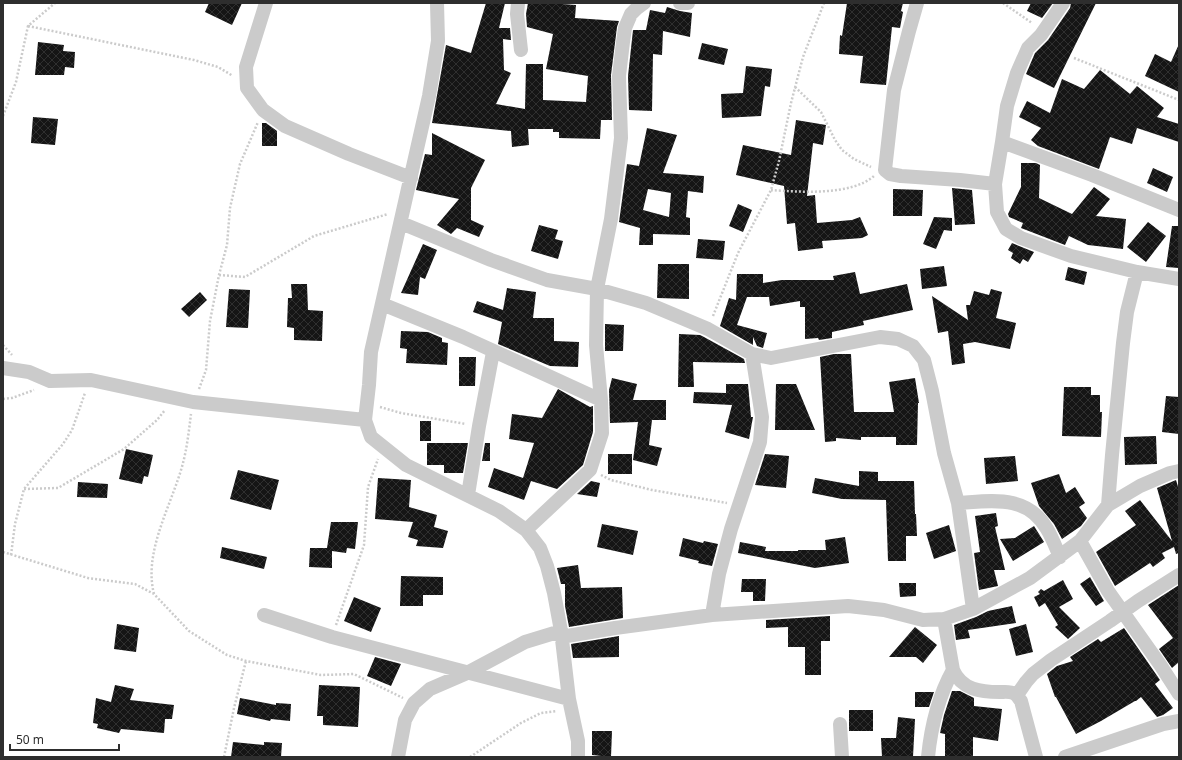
<svg xmlns="http://www.w3.org/2000/svg" width="1182" height="760" viewBox="0 0 1182 760" font-family="'Noto Sans',sans-serif">
	<defs>
		<pattern id="building-cross-hatch" width="8" height="8" patternUnits="userSpaceOnUse"><rect width="8" height="8" fill="#151515"/><path d="M0 0l8 8M0 8l8-8" fill="none" stroke="#2f2f2f"/></pattern>
	</defs>
	<rect width="100%" height="100%" fill="#fff"/>
	<!-- building -->
	<path fill="url(#building-cross-hatch)" fill-rule="evenodd" d="M209,3h33l-10,22 -27,-13z
		M486,3h19l-6,25h11l1,12 -8,-1 1,31 7,3 -15,31 29,5 1,-45h17v36l43,2 2,-26 -42,-7 7,-35 -26,-7 -1,-13 2,-11h21l27,2 -1,13 44,3 -2,6 -6,48 1,45h-11l-1,19 -41,-1v-6h-6v-3h-25l1,16 -17,2 -1,-16 -79,-8 14,-78 25,8z
		M847,3h56l-2,8 2,1 -3,16 -8,-1 -6,58 -26,-2 3,-27 -24,-2 1,-19 2,1z
		M1031,3h22l-11,15 -15,-7z
		M1071,3h25l-42,85 -28,-14 9,-21 13,-13 22,-32z
		M667,7l13,4 12,2 -2,24 -27,-6 -1,24 -9,-1 -1,57 -23,-1 -1,-34 5,-46h13l4,-20 15,3z
		M38,42l26,3 -1,6 12,1 -1,16 -9,-1 -1,8h-29z
		M702,43l26,6 -4,16 -26,-6z
		M1179,44v48l-34,-16 10,-22 16,8z
		M746,66l26,3 -2,18 -5,-1 -4,30 -39,2 -1,-24 22,-1z
		M1100,70l30,24 7,-8 27,22 -7,9 22,7v18l-42,-14 -5,16 -22,-7 -11,32 -61,-23 -7,-6 10,-12 -22,-11 8,-16 23,12 12,-34 22,10z
		M33,117l25,2 -3,26 -24,-2z
		M796,120l30,5 -3,20 -10,-2 -6,53 8,-1 2,28 35,-3 8,-3 8,18 -6,3 -40,3 1,7 -25,3 -3,-28 -8,1 -3,-38 -48,-11 7,-30 48,10z
		M262,123h4l11,8v15h-15z
		M647,128l30,7 -14,38 41,3 -1,17 -15,-2 -2,26 4,1v17l-37,-1v11h-14l1,-17 -21,-6 8,-58 12,2zM648,189l23,4 -2,24 -26,-7z
		M432,133l53,27 -14,28v32l13,6 -5,11 -22,-9 -6,6 -14,-9 22,-26 -43,-9 9,-36 7,1z
		M1021,163h15l4,2 -1,33 33,16 22,-27 16,12 -14,17 30,3 -3,30 -35,-4 -19,-9 -4,9 -44,-17 2,-5 -14,-6 -1,-3 13,-27z
		M1153,168l20,9 -6,15 -20,-9z
		M952,188l20,2 3,34 -20,1z
		M893,189l30,1 -1,26h-29z
		M738,204l14,6 -9,22 -14,-6z
		M934,217l18,1v13l-8,-1 -8,19 -13,-5z
		M1148,222l18,14 -20,26 -19,-15z
		M539,225l19,5 -3,9 8,2 -5,18 -27,-8z
		M1172,226h7v42l-13,-1z
		M698,239l27,2 -2,19 -27,-2z
		M1012,243l22,9 -6,10 -5,-3 -3,5 -9,-6 2,-5 -5,-3z
		M423,244l14,6 -12,29 -5,-2 -2,18 -17,-2z
		M658,264h31v35l-32,-1z
		M944,266l3,20 -25,3 -2,-20z
		M1068,267l19,5 -3,13 -19,-5z
		M855,272l5,22 47,-10 6,26 -50,11 1,4 -32,7v6l-13,2 -1,-2 -13,1v-32h-5v-6l-30,5 -1,-9h-22l-10,28 30,8 -4,15 -6,-2 -4,-9v8l-33,-19 9,-28 7,2 1,-26h26v9l19,-3h52l-1,-4z
		M291,284h16l1,26 15,1 -1,30 -28,-1v-12l-7,-1 1,-29h4z
		M507,288l29,4 -3,26h21v23l25,1 -1,25 -28,-1 -52,-22 4,-22 -29,-10 4,-11 26,9z
		M229,289l21,1 -2,38 -22,-1z
		M991,289l11,3 -6,26 20,5 -6,26 -35,-7 -12,2 2,19 -13,2 -4,-34 -10,2 -6,-37 36,24 -2,-15h4l4,-14 15,4z
		M200,292l7,8 -18,17 -8,-8z
		M605,324l19,1 -1,26h-18z
		M401,331l27,1 14,6v4l6,1 -1,22 -41,-2 1,-14 -7,-1z
		M679,334l21,1 4,2 40,22 1,4 -52,-1 1,25h-16z
		M834,354h17l3,58h40l-5,-30 26,-4 4,25h-1l-1,42h-21v-8h-35v3l-25,-2v3l-11,1 -5,-85z
		M459,357h17l-1,29h-16z
		M612,378l25,6 -4,16h33v20h-14l-3,25 13,3 -5,18 -24,-6 5,-38 -28,1 -1,-33z
		M726,384h22l3,33h2l-4,22 -24,-7 7,-27 -39,-2 1,-11 32,1z
		M776,384h20l19,46h-40z
		M1064,387h27v8h9v17h2l-1,25 -39,-1z
		M558,389l32,18 3,-1v26l-10,33 -26,24 -26,-8 -7,19 -36,-13 6,-19 29,10 11,-35 -25,-4 3,-25 30,4z
		M1166,396l13,1v37l-17,-2z
		M420,421h11v20h-11z
		M1156,436l1,28 -32,1 -1,-28z
		M427,443h41l-5,30h-19v-8h-17z
		M485,443h5v18h-8z
		M126,449l27,6 -5,22 -4,-1 -2,8 -23,-5z
		M608,454h24v20h-24z
		M765,454l24,2 -3,32 -31,-3z
		M1015,456l3,25 -32,3 -2,-26z
		M238,470l41,10 -8,30 -41,-11z
		M859,471l19,1v9h36l1,33h1l1,22h-11v25h-18l-2,-61 -44,-1 -30,-6 3,-15 44,8z
		M1059,474l7,19 9,-6 10,16 -6,4 8,11 -6,8 -19,13 -8,-15 -15,-18 -8,-23z
		M378,478l33,2 -2,27 28,8 -3,12 14,4 -5,17 -27,-2 2,-6 -10,-3 5,-15 -38,-3z
		M1176,480l3,10v63l-3,1 -2,-7 -12,6 3,5 -12,9 -3,-4 -35,23 -19,-34 40,-27 -11,-14 15,-11 32,41 -15,-53z
		M591,481l9,2 -3,14 -20,-3z
		M78,482l30,2 -1,14 -30,-1z
		M996,513l2,13 -3,1 10,43h-11l4,16 -19,4 -5,-37 6,-1 -5,-36z
		M331,522h27l-3,27 -8,-1 -1,5 -14,-2v17l-23,-1 1,-19h17z
		M602,524l36,7 -5,24 -36,-8z
		M949,525l7,26 -22,8 -8,-26z
		M1034,526l10,16 -31,19 -13,-22 15,-1z
		M845,537l4,26 -34,5 -77,-15 2,-11 26,5 -1,4h33v-1h28l-1,-10z
		M683,538l20,5 1,-2 14,3 -6,22 -14,-3 1,-2 -20,-5z
		M222,547l45,10 -3,12 -44,-11z
		M578,565l3,23 41,-1 1,31 -54,9 -4,-21v-22h-4l-4,-16z
		M401,576l42,1v18h-20v11h-23z
		M1090,577l14,24 -8,5 -16,-22z
		M742,579h24l-1,22h-12v-9h-12z
		M1063,580l10,19 -14,8 21,21 -12,11 -13,-12 3,-2 -13,-22 -6,4 -5,-10 6,-3 -2,-2 3,-3 3,2z
		M899,583h17v13l-16,1z
		M1179,585v77l-7,6 -13,-19 14,-11 -25,-33z
		M354,597l27,11 -10,24 -27,-11z
		M1012,606l4,17 -48,7 2,8 -14,2 -2,-15 22,-8 12,-6z
		M830,616v25h-9v34h-16v-28h-17v-20l-22,1v-8z
		M117,624l22,4 -3,24 -22,-3z
		M1026,624l7,28 -17,4 -7,-27z
		M915,627l22,18 -14,18 -7,-6h-27z
		M1124,628l36,52 -5,4 18,24 -10,7 -6,2 -16,-20 -5,4h-1l-34,20 -25,13 -20,-37h-1l-8,-23 10,-8 16,-5 -3,-4 28,-18 3,3z
		M619,636v21l-46,1 -2,-14z
		M375,657l26,7 -10,22 -24,-10z
		M115,685l19,4 -4,11 44,5 -2,14h-7l-1,14 -43,-4 -2,4 -22,-5 1,-4 -5,-1 3,-25 15,4z
		M319,685l41,2 -2,40 -35,-2v-9h-6z
		M952,691h8l14,7v8l28,3 -4,32 -25,-4v20h-28v-23l-5,-1 4,-18z
		M915,692h19l-5,15h-14z
		M240,698l36,7v-2l15,1 -1,17 -19,-2 -1,2 -33,-7z
		M849,710h24v21h-24z
		M898,717l17,2 -2,38h-31l-1,-19h15z
		M592,731h20l-1,26 -19,-2z
		M233,742l31,3v-3l18,1 -1,14h-50z"/>
	<g fill="none" stroke-linecap="round" stroke-linejoin="round">
		<!-- path -->
		<path stroke="#cbcbcb" stroke-width="2.5" stroke-dasharray="2 2" stroke-linecap="butt" d="M1003,3l29,20
			M28,26l166,34 24,7 15,9
			M1074,58l105,42
			M795,87l26,25 14,28 7,10 12,9 17,8
			M3,116l13,-34 12,-56 27,-23
			M771,190c29,2 80,6 103,-14
			M219,275l26,2 69,-41 74,-22
			M713,316l25,-63 33,-63 8,-29 12,-58 12,-46 21,-54
			M3,345l9,10
			M199,389l7,-19 4,-49 9,-46 8,-30 3,-37 10,-44 18,-42
			M3,399l9,-1 22,-8
			M380,407l21,6 65,11
			M601,475l10,5 41,10 75,13
			M24,489l34,-1 66,-39 33,-29 8,-10
			M3,552l85,26 47,6 19,10 35,37 38,24 19,6 75,14 33,-1 49,24
			M11,555l4,-31 9,-35 39,-45 9,-14 13,-37
			M154,594c-11,-43 18,-89 29,-131 4,-15 6,-33 8,-49
			M336,625l28,-80 4,-58 10,-28
			M224,757l10,-49 12,-47
			M470,757l51,-34 20,-10 16,-2"/>
		<!-- minor -->
		<path stroke="#cbcbcb" stroke-width="14" d="M266,3l-20,64 1,21 16,22 22,16 64,28 62,24
			M437,3l1,38 -9,55 -58,256 -2,33 -4,35 6,17 35,28 93,46 27,19 14,18 7,18 7,27 7,38 8,68 9,42v16
			M518,3l-1,11 4,36
			M680,3h8
			M917,3l-8,28 -15,59 -9,80 5,4 11,2 59,4 35,4
			M1063,3l-22,32 -13,13 -11,25 -10,33 -5,36 -7,42 2,28 9,17 15,9 50,18 66,16 42,7
			M1002,142l90,33 87,35
			M401,223l90,37 56,20 50,9 49,14 62,26 44,25 19,4 109,-21 18,2 15,7 11,14 8,31 12,62 14,50 15,106
			M382,304l81,33 138,63
			M3,368l26,4 21,9 41,-1 102,22 172,18
			M468,495l11,-69 14,-74
			M958,503c34,-2 69,-9 89,26 5,8 9,19 13,28
			M1108,505l4,-50 11,-112 4,-31 10,-40
			M526,530l64,-60 12,-37 -1,-33 -5,-55 1,-56 14,-70 10,-81 -2,-62 4,-34 2,-14 6,-14 5,-5 8,-6
			M1080,541l28,50 53,75 18,28
			M264,615l68,22 237,62
			M712,615l7,-41 12,-45 29,-87 2,-25 -10,-63
			M944,619l9,51c9,20 28,22 47,22 5,0 11,-1 15,2 3,2 4,5 6,7l15,56
			M561,637l54,-9 97,-13 136,-9 36,4 39,10 21,-1 29,-10 57,-31 50,-37 28,-36 32,-19 30,-13 9,-2
			M1017,695l9,-13 7,-8 18,-14 59,-39 28,-20 41,-26
			M840,724l2,33
			M398,757l7,-37 9,-17 16,-14 37,-16 58,-31 36,-11
			M928,757c3,-30 10,-60 25,-87
			M1065,757l98,-33 16,-3"/>
	</g>
	<!-- border -->
	<rect width="1182" height="760" fill="none" stroke="#2e2e2e" stroke-width="8"/>
	<!-- scale -->
	<path d="M10 744v6h109v-6" fill="none" stroke="#2e2e2e" stroke-width="2"/>
	<text x="16" y="744" font-size="12" fill="#2e2e2e" stroke="#ffffff" stroke-width="3" paint-order="stroke">50 m</text>
</svg>
